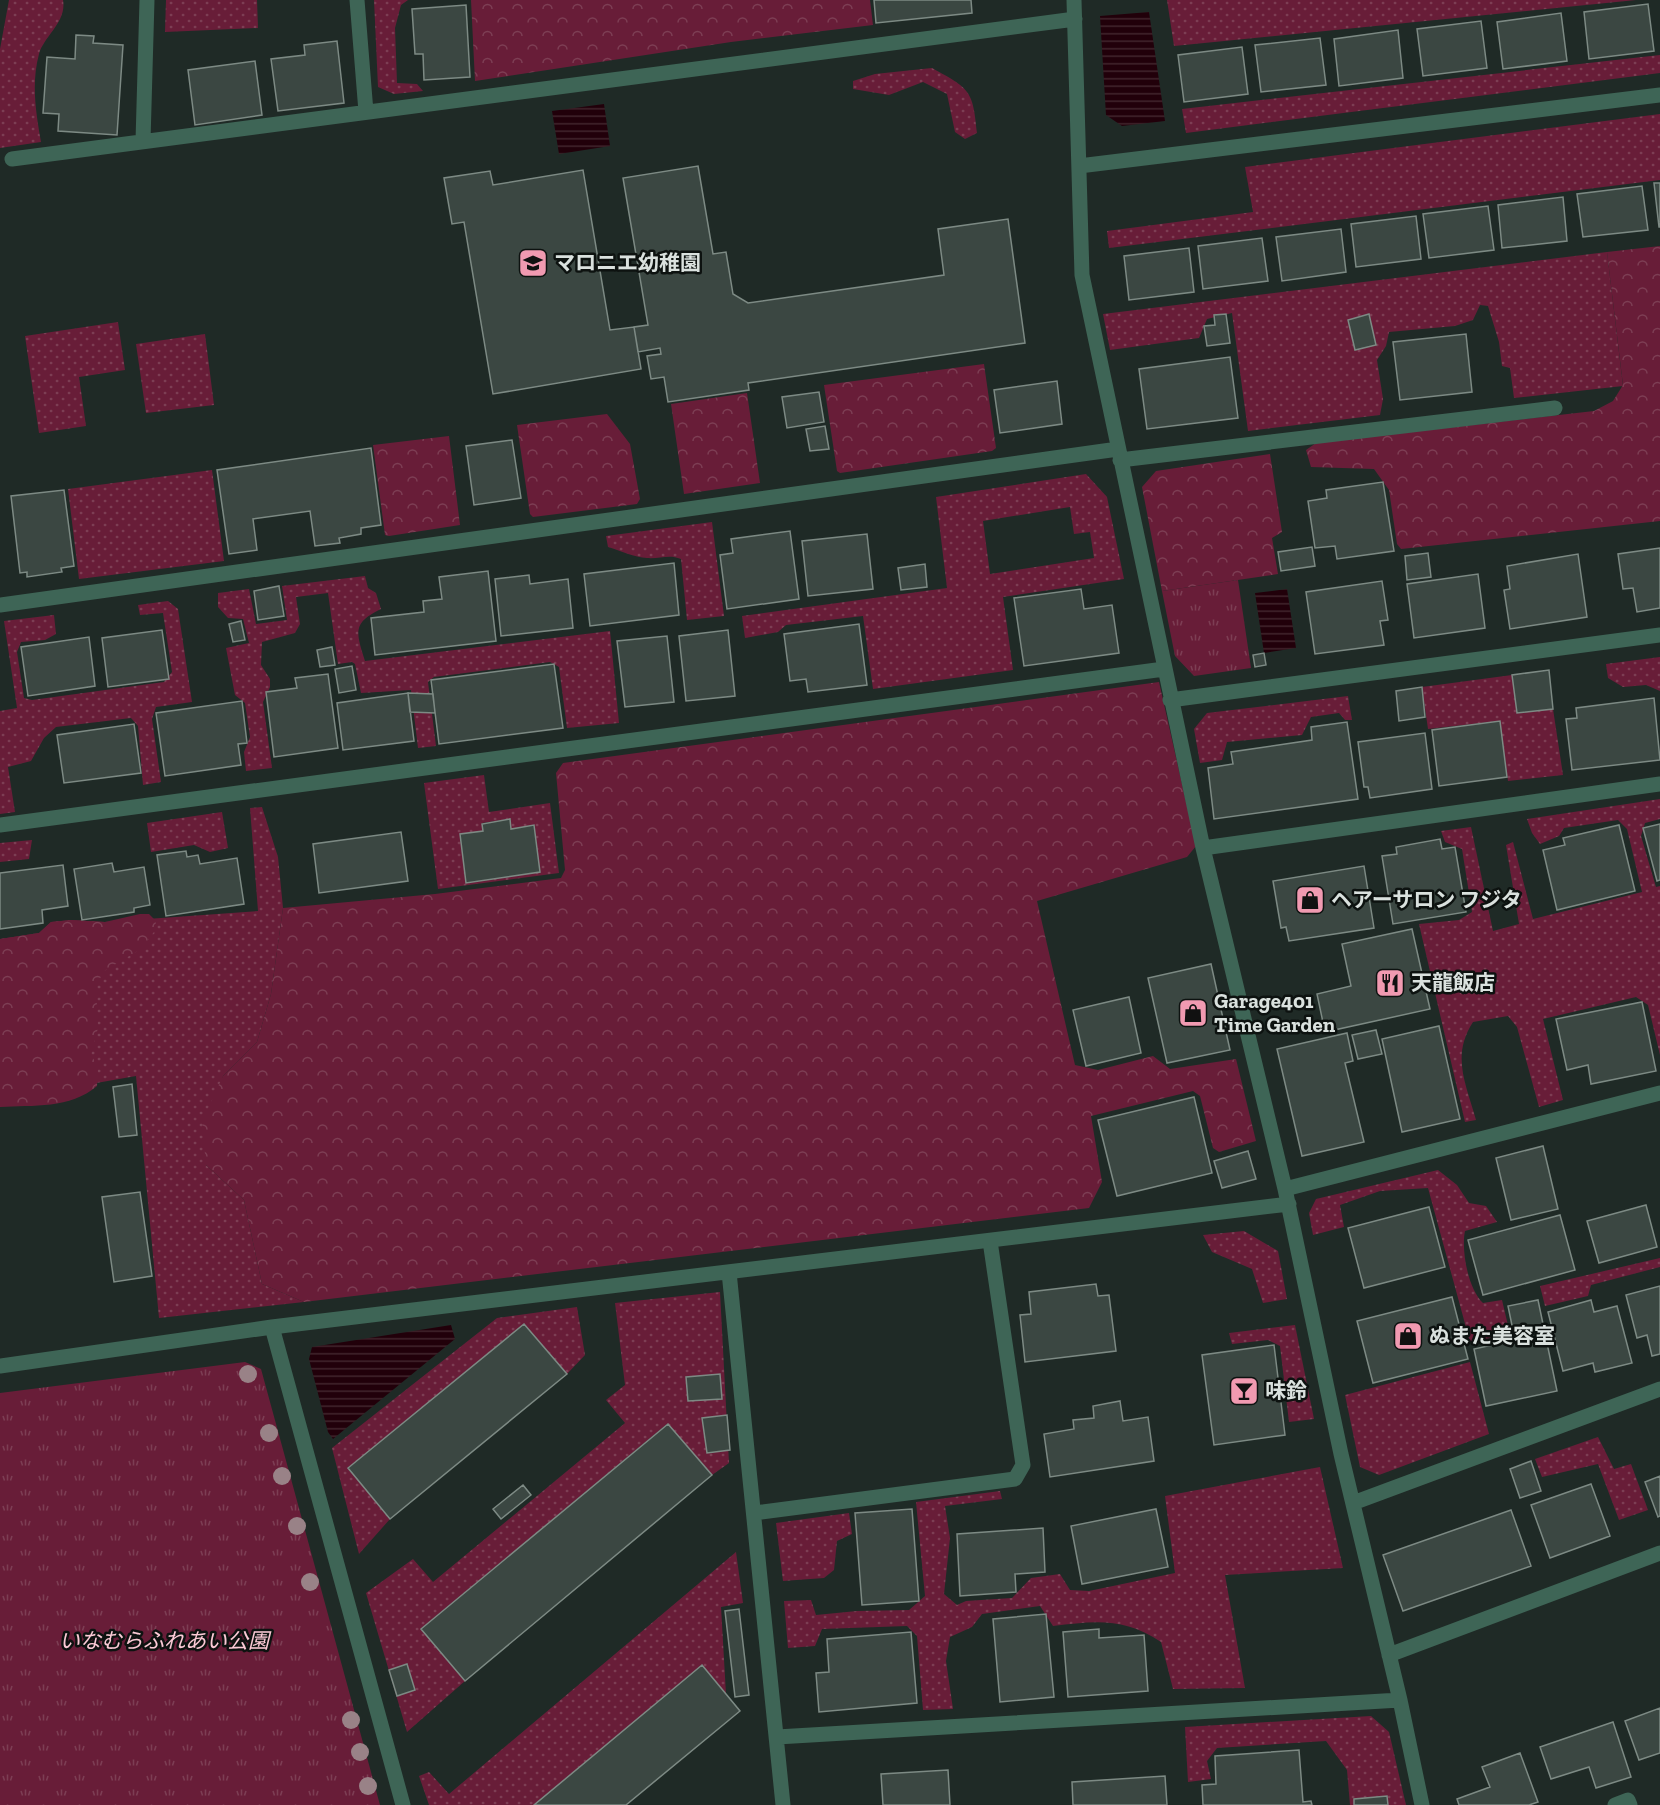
<svg xmlns="http://www.w3.org/2000/svg" width="1660" height="1805" viewBox="0 0 1660 1805" font-family="'Zilla Slab','Noto Sans JP',serif">
	<defs>
		<pattern id="grass-dots" width="8" height="8" patternUnits="userSpaceOnUse" patternTransform="scale(1.5)"><rect width="8" height="8" fill="#681d38"/><path d="M2 2h.1M6 6h.1" fill="none" stroke="#7d3e54" stroke-width="1.8" stroke-linecap="round"/></pattern>
		<pattern id="forest-crowns" width="20" height="18" patternUnits="userSpaceOnUse" patternTransform="scale(1.5)"><rect width="20" height="18" fill="#681d38"/><path d="M2 6a3 3 0 1 1 6 0M12 15a3 3 0 1 1 6 0" fill="none" stroke="#7d3e54"/></pattern>
		<pattern id="park-tufts" width="24" height="20" patternUnits="userSpaceOnUse" patternTransform="scale(1.5)"><rect width="24" height="20" fill="#681d38"/><path d="M3 7l-1-3M5 7V3M7 7l1-3M15 17l-1-3M17 17v-4M19 17l1-3" fill="none" stroke="#7d3e54"/></pattern>
		<pattern id="water-rules" width="6" height="5" patternUnits="userSpaceOnUse" patternTransform="scale(1.5)"><rect width="6" height="5" fill="#21000a"/><path d="M0 2.5h6" fill="none" stroke="#41252d"/></pattern>
	</defs>
	<rect width="100%" height="100%" fill="#1f2a26"/>
	<!-- grass -->
	<path fill="url(#grass-dots)" fill-rule="evenodd" d="M9,0h54c4,22 -19,36 -24,54 -8,30 -3,59 2,88l-41,6v-99z
		M166,0h91l1,28 -93,4z
		M374,0h34l-7,5 -6,23 2,55 20,1 6,7 -29,3 -16,-7z
		M1167,0h469l-462,46z
		M1660,55v18l-474,60 -4,-24z
		M932,68c38,21 41,22 45,65l-12,6 -10,-7 -8,-38 -24,-12 -34,13 -36,-6v-8l22,-7z
		M1660,114v66l-551,68 -2,-17 146,-19 -8,-45z
		M1607,252l16,134 -109,12 -4,-30 -8,-2 -3,-24 -11,-36 -8,-1 -7,15 -18,6 -66,6 -3,14 -9,14 6,39 -3,16 -132,16 -16,-118 -25,6 -8,19 -89,12 -7,-36z
		M118,322l7,48 -46,7 7,49 -47,7 -14,-97z
		M205,334l9,71 -68,8 -10,-69z
		M212,470l12,91 -145,18 -11,-90z
		M1086,474l21,23 17,82 -121,18 10,73 -140,19 -10,-73 -77,9 -8,7 -33,6 -3,-22 205,-28 -11,-91zM1070,507l4,27 16,-2 4,26 -104,16 -7,-53z
		M712,522l12,94 -37,4 -6,-61c-12,-5 -21,0 -34,-1 -13,-1 -26,-7 -39,-11l-2,-11z
		M365,576l3,12 8,5 5,16c-29,14 -25,23 -16,52l245,-30 9,92 -52,5 -8,-61 -9,-5 -116,15 -6,5 8,64 -18,2 -7,-58 -50,3 -6,-29 -3,-2 -14,2 -10,-71 -32,4 4,27 -5,9 -33,9 -1,23 9,14v8l-7,15 9,66 -26,3 -2,-19 6,-15 -5,-34 -10,-8 -9,-47 23,-5 -6,-24 -15,-1 -10,-11v-14l31,-4 7,35 31,-4 -5,-34z
		M168,601l10,8 14,93 -36,5 -4,12 9,63 -18,3 -5,-59 -7,-8 -75,9 -12,11 -13,23 -23,6 7,45 -15,2v-103l17,-3 -13,-87 50,-6 2,19 -11,6 -24,2 -4,10 7,46 8,2 132,-18 8,-10 -9,-59 -23,2 -2,-10z
		M1660,657v34l-14,-6 -23,2 -15,-9 -2,-14z
		M1512,675l5,38 36,-4 10,66 -55,6 -8,-60 -72,8 -6,-42z
		M1348,696l4,24h-7l-6,-7 -28,4 -9,18 -75,7 -5,18 -22,3 -6,-34 13,-16z
		M484,775l5,37 61,-9 9,70 -121,16 -14,-106zM509,819l2,10 23,-3 6,46 -74,11 -6,-49 23,-3 -1,-8z
		M1660,799v20l-15,4 -4,13 15,51 4,-1v169l-12,-50 -12,-8 -93,22 20,81 -24,7 -22,-80 -9,-11 -35,6c-22,34 -7,62 3,98l-11,2 -46,-198 40,-4 13,-8 -10,-63 -17,-7 -4,-11 30,-4 22,104 26,-7 -13,-79 7,-3 20,77 109,-27 -15,-63 -9,-9 -54,8 -5,8 -19,8 -8,-11 -5,-14z
		M262,807l16,50 5,51 -12,86 -14,48 -34,34 -17,89 38,35 18,84 42,18 -145,16 -23,-242 -136,24v-161l39,-6 12,-11 20,-2 34,2 153,-11 -8,-103z
		M222,812l6,36 -18,4 -16,-7 -43,7 -4,-29z
		M32,840l-3,19 -29,3v-19z
		M1438,1170l19,15 12,18 17,3 11,16 -32,9c-4,19 3,58 18,72l19,-3 8,34 -40,8 -42,-154 -48,3 -40,14 4,22 -31,8 -4,-22 7,-14z
		M1244,1231l34,20 9,48 -24,4 -11,-34 -40,-17 -9,-17z
		M1660,1258v9l-69,18 -3,11 -43,10 -5,-20z
		M720,1292l9,171 -17,12 -45,-51 -246,205 44,52 -58,51 -41,-139 47,-34 20,23 192,-159 -19,-23 19,-15 -10,-82z
		M577,1307l8,48 -18,19 -43,-50 -176,144 42,51 -31,35 -27,-106 165,-130z
		M1295,1325l19,94 -25,3 -9,-76 -12,-6 -36,4 -3,-11z
		M1470,1362l19,72 -110,41 -19,-8 -15,-72z
		M1598,1437l16,32 17,-5 17,46 -29,10 -21,-56 -56,13 -7,-18z
		M1320,1467l23,101 -118,7 20,113 -72,1 -12,-47c-37,-25 -66,-21 -108,-16l-13,-20 -58,8 -10,13 -22,10 -4,24 7,48 -30,1 -6,-74 -10,-10 -85,3 -7,17 -27,2 -4,-47 27,-1 5,15 41,-4 52,-1 16,-14 -9,-94 84,-11 2,8 -57,7 5,32 -6,56 13,11 9,-4 46,-3 19,-20 29,-4 10,16 19,1 86,-18 -10,-77z
		M849,1513l3,21 -15,7 -3,29 -10,8 -41,3 -7,-58z
		M736,1552l7,51 -22,4 5,87 -24,-28 -168,139h-105l-10,-29 10,-4 20,22z
		M1371,1716l18,16 17,73h-56l-3,-35 -21,-29 -109,7 -10,13 4,18 -23,3 -3,-55z"/>
	<!-- forest -->
	<path fill="url(#forest-crowns)" d="M471,0h399l3,25 -142,17 -256,39z
		M1660,246v275l-259,28 -4,-5 -8,-54 -15,-21 -63,-2 -5,-17 10,-7 278,-32 19,-10 10,-16 -16,-133z
		M984,364l12,84 -4,3 -152,22 -3,-2 -13,-86z
		M747,393l13,90 -76,11 -13,-90z
		M607,414l23,30 10,55 -3,5 -104,13 -3,-3 -13,-89z
		M449,436l11,89 -71,11 -4,-1 -12,-90z
		M1270,454l12,78 -10,6 6,36 -116,17 -20,-104 14,-16z
		M1159,682l37,164 -9,11 -150,44 38,164 23,5 55,-14 17,13 66,-10 20,82 -37,11 -6,-4 -13,-52 -7,-5 -102,25 11,66 -13,26 -785,94 -42,-18 -18,-84 -38,-35 -4,-43 21,-46 34,-34 14,-48 12,-86 152,-14 126,-16 4,-8 -9,-97 7,-10z
		M140,914h9l6,6 2,8 -16,21 -37,22 -8,15 2,42 -7,26 7,14 -1,18c-27,23 -64,19 -97,21v-168l39,-6 12,-11 20,-2 34,2z"/>
	<!-- park -->
	<path fill="url(#park-tufts)" d="M1238,580l13,88 -57,8 -19,-20 -13,-65z
		M245,1362l16,7 119,436h-380v-412z"/>
	<!-- water -->
	<path fill="url(#water-rules)" d="M1149,12l16,109 -43,5 -16,-11 -6,-99z
		M604,104l6,42 -51,8 -7,-43z
		M1287,589l9,59 -32,5 -9,-60z
		M451,1325l4,14 -122,100 -5,-7 -19,-73 3,-12z"/>
	<!-- building -->
	<path fill="#3b4742" stroke="#7d8a84" stroke-width="1.5" d="M874,0h97l1,13 -96,10z
		M1648,4l6,47 -65,8 -5,-47z
		M466,5l4,72 -46,3 -1,-26h-8l-3,-45z
		M1561,13l6,48 -64,8 -6,-47z
		M1481,21l6,47 -64,8 -6,-47z
		M1398,30l5,48 -64,8 -5,-47z
		M76,35l18,1 -1,7 30,2 -6,90 -59,-4 1,-17 -16,-1 4,-56 28,2z
		M1320,38l6,47 -65,7 -6,-47z
		M337,41l7,62 -66,8 -7,-52 34,-4 -1,-10z
		M1242,47l6,47 -64,8 -6,-47z
		M255,61l7,54 -67,10 -7,-55z
		M698,166l15,88 13,-2 7,42 15,9 196,-28 -6,-46 70,-10 17,124 -277,40 1,7 -81,12 -4,-25 -13,2 -4,-23 14,-2 -1,-6 -22,4 -4,-25 14,-2 -25,-147z
		M583,170l27,160 24,-3 7,42 -148,25 -29,-172 -12,2 -8,-46 46,-7 3,14z
		M1654,183h6v44h-1z
		M1642,186l6,44 -65,7 -6,-43z
		M1563,197l4,44 -65,7 -4,-43z
		M1488,206l6,44 -65,8 -6,-44z
		M1416,216l5,43 -65,8 -5,-43z
		M1341,229l5,43 -64,9 -6,-44z
		M1262,238l6,43 -65,8 -5,-43z
		M1189,248l5,44 -65,8 -5,-44z
		M1226,314l4,29 -23,3 -3,-20 11,-1 -1,-10z
		M1369,314l7,31 -21,5 -7,-30z
		M1466,334l6,58 -72,8 -7,-58z
		M1230,357l8,61 -91,11 -8,-60z
		M1057,381l5,43 -62,9 -6,-43z
		M819,392l5,30 -37,6 -5,-31z
		M825,426l4,23 -19,2 -4,-22z
		M512,440l9,58 -47,7 -8,-59z
		M371,448l10,77 -20,3v6l-22,4 1,5 -25,3 -5,-35 -57,8 4,31 -28,4 -12,-84z
		M1383,482l11,69 -57,8 -2,-13 -20,2 -7,-47 19,-3 -1,-8z
		M64,490l10,76 -13,2 1,4 -35,5v-5l-7,1 -9,-77z
		M790,531l9,68 -72,10 -7,-54 13,-2 -2,-14z
		M867,534l6,55 -65,7 -6,-55z
		M1312,547l3,19 -34,5 -3,-19z
		M1660,548v60l-23,4 -4,-24 -10,1 -5,-35z
		M1428,553l3,24 -24,3 -2,-24z
		M1578,554l9,63 -77,12 -6,-39 6,-1 -3,-23z
		M674,563l5,52 -89,11 -6,-52z
		M925,564l2,23 -26,3 -3,-22z
		M488,571l8,70 -121,14 -4,-37 53,-6 -1,-11 19,-2 -3,-22z
		M1478,574l7,54 -71,10 -7,-54z
		M529,575l1,9 38,-5 5,49 -72,8 -6,-57z
		M1382,581l6,39 -8,1 4,24 -69,9 -9,-62z
		M279,586l5,30 -26,4 -4,-29z
		M1081,589l3,20 28,-4 7,48 -95,13 -10,-68z
		M241,621l4,19 -12,2 -4,-18z
		M859,624l8,61 -59,7 -2,-13 -16,2 -6,-47z
		M162,630l7,49 -61,8 -6,-49z
		M728,630l7,66 -49,5 -7,-65z
		M667,636l7,66 -49,5 -8,-66z
		M89,637l6,49 -67,10 -7,-49z
		M332,647l3,18 -15,2 -3,-17z
		M1264,653l2,12 -11,2 -2,-12z
		M554,664l9,64 -124,16 -8,-64z
		M352,666l4,24 -17,3 -4,-24z
		M1549,670l4,39 -36,4 -5,-38z
		M328,674l10,74 -64,9 -8,-65 31,-4 -2,-10z
		M1422,687l3,30 -26,4 -3,-30z
		M408,693l6,48 -71,9 -6,-47z
		M408,693l25,1 2,19 -25,-1z
		M1654,698l6,62 -88,10 -6,-51 11,-1 -1,-10z
		M242,701l5,42 -9,1 3,21 -76,11 -9,-63z
		M1500,721l7,56 -68,9 -7,-56z
		M1347,722l11,77 -144,20 -6,-51 25,-4 -2,-12 81,-12 -1,-13z
		M134,724l7,49 -77,10 -7,-48z
		M1425,733l7,56 -62,9 -2,-11h-4l-6,-45z
		M510,819l1,10 23,-4 6,47 -74,11 -6,-49 23,-3 -1,-7z
		M1660,824v56l-3,1 -14,-53z
		M1619,825l16,66 -78,19 -14,-60 22,-5 -2,-7z
		M401,832l7,49 -89,12 -6,-49z
		M1440,839l2,10 13,-2 11,65 -73,12 -11,-68 15,-2 -1,-7z
		M186,851l1,6 11,-2 2,9 37,-6 7,46 -78,12 -9,-61z
		M112,863l2,9 30,-5 6,38 -16,3v4l-52,8 -8,-51z
		M63,865l5,41 -26,4 1,13 -43,6v-56z
		M1364,866l10,62 -85,13 -3,-14 -5,1 -8,-47z
		M1412,929l18,80 -105,23 -8,-38 34,-8 -9,-42z
		M1211,964l19,86 -63,13 -19,-85z
		M1129,997l12,56 -55,13 -13,-56z
		M1642,1002l14,69 -65,13 -3,-19 -21,5 -11,-51z
		M1439,1026l21,93 -58,13 -20,-93z
		M1376,1030l6,24 -24,5 -6,-24z
		M1347,1033l6,28 -8,2 19,79 -62,14 -25,-107z
		M132,1084l5,51 -18,2 -6,-50z
		M1194,1097l18,76 -95,23 -19,-76z
		M1543,1146l15,63 -47,11 -15,-62z
		M1248,1151l8,28 -34,9 -8,-27z
		M140,1192l12,84 -38,6 -12,-85z
		M1646,1205l11,42 -58,16 -12,-42z
		M1429,1207l16,60 -81,21 -16,-60z
		M1560,1215l15,55 -92,25 -15,-55z
		M1096,1284l2,12 11,-1 7,56 -91,11 -5,-47 11,-1 -2,-22z
		M1660,1286v68l-8,2 -5,-21 -10,3 -11,-43z
		M1452,1297l16,62 -95,24 -16,-62z
		M1538,1300l19,91 -71,15 -12,-57 41,-9 -7,-34z
		M1591,1300l3,12 23,-6 15,57 -37,9 -2,-9 -30,8 -15,-59z
		M524,1324l43,50 -177,145 -42,-51z
		M1274,1345l11,90 -71,10 -12,-90z
		M720,1374l2,25 -34,2 -2,-24z
		M1120,1401l3,20 25,-4 6,44 -104,16 -6,-43 30,-5 -1,-9 21,-2 -1,-12z
		M727,1415l3,35 -23,3 -5,-35z
		M668,1424l44,51 -247,206 -44,-52z
		M1531,1461l10,30 -21,7 -10,-29z
		M1660,1476v40l-2,1 -13,-35z
		M1591,1484l19,52 -60,22 -19,-53z
		M523,1485l8,10 -30,24 -8,-10z
		M912,1509l7,92 -57,4 -7,-92z
		M1156,1509l12,58 -86,17 -11,-58z
		M1511,1510l20,56 -128,45 -20,-56z
		M1043,1528l2,44 -30,2 1,18 -56,4 -3,-62z
		M739,1609l10,86 -14,2 -10,-86z
		M1046,1614l8,83 -54,5 -7,-83z
		M1099,1629v9l45,-3 4,56 -80,6 -5,-65z
		M911,1632l6,71 -98,9 -3,-39 13,-1 -2,-33z
		M407,1664l8,26 -18,6 -8,-26z
		M702,1665l38,46 -114,94h-92z
		M1660,1708v45l-21,7 -14,-39z
		M1613,1722l18,55 -35,11 -7,-21 -38,12 -11,-32z
		M1299,1750l4,52 8,-1 1,4h-109l-1,-20 14,-1 -1,-28z
		M1520,1753l18,49 -9,3h-70l-2,-6 33,-12 -8,-20z
		M948,1770l2,35h-67l-2,-31z
		M1165,1776l2,29h-94l-1,-23z
		M1387,1796l1,9h-34v-6z"/>
	<g fill="none" stroke-linecap="round" stroke-linejoin="round">
		<!-- minor -->
		<path stroke="#3e6556" stroke-width="15" d="M357,0l9,112
			M1074,0l8,275 121,573 82,341 56,265 59,246 22,105
			M143,141l4,-141
			M12,159l1063,-140
			M1079,166l581,-71
			M1120,460l435,-52
			M0,605l1118,-156
			M1170,700l490,-65
			M0,825l1164,-156
			M1203,848l457,-64
			M1285,1189l375,-96
			M729,1272l54,533
			M272,1327l131,478
			M0,1366l272,-39 1017,-123
			M1353,1503l307,-114
			M754,1513l261,-34 8,-14 -33,-224
			M1389,1655l271,-102
			M777,1737l623,-37
			M1615,1805l13,-5 2,5"/>
	</g>
	<!-- trees -->
	<g fill="#998287">
		<circle cx="248" cy="1374" r="9"/>
		<circle cx="269" cy="1433" r="9"/>
		<circle cx="282" cy="1476" r="9"/>
		<circle cx="297" cy="1526" r="9"/>
		<circle cx="310" cy="1582" r="9"/>
		<circle cx="351" cy="1720" r="9"/>
		<circle cx="360" cy="1752" r="9"/>
		<circle cx="368" cy="1786" r="9"/>
	</g>
	<!-- icons -->
	<defs>
		<g id="school-square" transform="scale(1.5)"><rect x="-9" y="-9" width="18" height="18" rx="4" fill="#f19ab1" stroke="#0d1210"/><path d="M0-5L7-2L0 1L-7-2ZM-4 1L0 2.5L4 1V4Q0 6-4 4Z" fill="#111"/></g>
		<g id="shop-square" transform="scale(1.5)"><rect x="-9" y="-9" width="18" height="18" rx="4" fill="#f19ab1" stroke="#0d1210"/><path d="M-5-2.5h2.3a2.7 3.5 0 0 1 5.4 0H5L5.5 6h-11ZM-1.5-2.5h3a1.5 2.3 0 0 0-3 0Z" fill="#111"/></g>
		<g id="restaurant-square" transform="scale(1.5)"><rect x="-9" y="-9" width="18" height="18" rx="4" fill="#f19ab1" stroke="#0d1210"/><path d="M-5-6h1v4h1v-4h1v4h1v-4h1v5L-1.5 .5V6h-2V.5L-5-1ZM5-6V6H3V1.5H1.5Q1.5-4 5-6Z" fill="#111"/></g>
		<g id="bar-square" transform="scale(1.5)"><rect x="-9" y="-9" width="18" height="18" rx="4" fill="#f19ab1" stroke="#0d1210"/><path d="M-6-5H6L.8 .8V4.5H3.5V6h-7V4.5H-.8V.8Z" fill="#111"/></g>
	</defs>
	<g fill-rule="evenodd">
		<use href="#school-square" x="533" y="263"/>
		<use href="#shop-square" x="1310" y="900"/>
		<use href="#restaurant-square" x="1390" y="983"/>
		<use href="#shop-square" x="1193" y="1013"/>
		<use href="#shop-square" x="1408" y="1336"/>
		<use href="#bar-square" x="1244" y="1391"/>
	</g>
	<g text-anchor="middle" stroke-width="5" stroke-linejoin="round" paint-order="stroke">
		<!-- poi labels -->
		<g font-size="21" font-weight="bold" fill="#dae1de" stroke="#0d1210" text-anchor="start">
			<text x="554" y="270">マロニエ幼稚園</text>
			<text x="1331" y="907">ヘアーサロン フジタ</text>
			<text x="1411" y="990">天龍飯店</text>
			<text x="1214" y="1008">Garage401<tspan x="1214" dy="24">Time Garden</tspan></text>
			<text x="1429" y="1343">ぬまた美容室</text>
			<text x="1265" y="1398">味鈴</text>
		</g>
		<!-- park labels -->
		<g font-size="21" font-style="italic" fill="#fccad6" stroke="#0d1210">
			<text x="164" y="1648">いなむらふれあい公園</text>
		</g>
	</g>
</svg>
